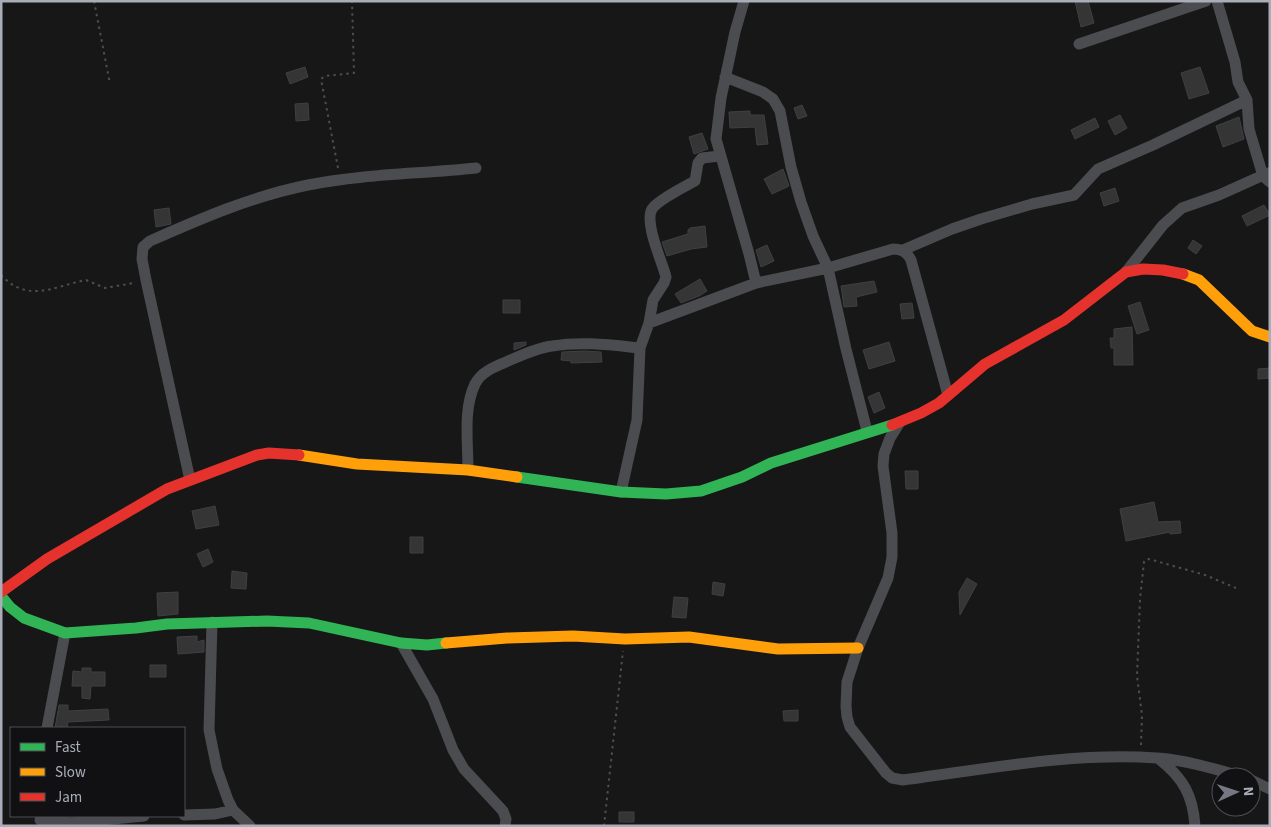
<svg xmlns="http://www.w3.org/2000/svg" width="1271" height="827" viewBox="0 0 1271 827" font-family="'Source Sans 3',sans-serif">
	<rect width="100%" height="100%" fill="#171717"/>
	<!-- building -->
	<path fill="#353536" stroke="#3f4043" d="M1075,1h13l6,22 -13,4z
		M305,67l3,10 -18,7 -4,-11z
		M1200,67l9,26 -20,6 -8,-26z
		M308,103l1,17 -13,1 -1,-17z
		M802,105l5,11 -9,3 -4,-11z
		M750,111v4h14l4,29 -11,1 -2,-18 -25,1 -1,-16z
		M1120,115l7,13 -12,7 -7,-14z
		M1239,117l5,22 -21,8 -7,-21z
		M1095,118l4,9 -24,12 -4,-9z
		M702,133l6,16 -14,5 -5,-17z
		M783,169l6,17 -17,8 -8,-15z
		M1115,188l4,13 -15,5 -4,-13z
		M1264,205l6,10 -23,11 -5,-10z
		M169,208l2,16 -15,3 -2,-17z
		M705,226l2,21 -16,2 -24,7 -5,-14 26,-8v-4l2,-2z
		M1193,240l9,6 -6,8 -8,-6z
		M767,245l7,16 -13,6 -5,-17z
		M700,279l7,12 -8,5 -18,7 -6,-9z
		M874,281l3,11 -21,5 1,9 -13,1 -3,-21z
		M503,300h17v13h-17z
		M1140,302l9,28 -12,4 -9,-28z
		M912,303l2,15 -12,1 -2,-15z
		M1132,327l1,38h-19v-17h-3l-1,-10h4v-9z
		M526,342v3l-12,5v-7z
		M889,342l6,19 -26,8 -6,-19z
		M585,351l16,1 1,10 -31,1v-2l-10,-1 1,-8z
		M1270,368v10l-12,1v-10z
		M879,392l6,16 -11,5 -6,-16z
		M905,471h13v18h-12z
		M1154,502l4,20 22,-1 1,12 -11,1v-2l-44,9 -6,-32z
		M215,506l4,19 -23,4 -4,-18z
		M410,537h13v16h-13z
		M208,549l5,13 -10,5 -6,-13z
		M232,571l15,2 -1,16 -15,-1z
		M967,578l10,6 -17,31 -1,-23z
		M713,582l12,2 -2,12 -11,-2z
		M178,592v22l-20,2 -1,-23z
		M674,597l14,1 -2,20 -14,-1z
		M197,636v6l7,-2v12l-26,2 -1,-17z
		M150,665h16v12h-16z
		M82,668h9v4h14v14h-14l-1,13 -8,-1v-12h-10l1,-15 9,1z
		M59,705h9v6l40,-2 1,11 -41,2 -1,6h-12z
		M798,710v11h-14l-1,-10z
		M619,812h15v10h-15z"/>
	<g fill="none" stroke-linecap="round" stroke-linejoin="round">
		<!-- path -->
		<path stroke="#4d4e52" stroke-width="2" stroke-dasharray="2.5 4" stroke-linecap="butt" d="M94,1l16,83
			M338,168l-17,-89 4,-3 29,-3 -2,-72
			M1,275c27,29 54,11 85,5l19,8 29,-5
			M1141,745l1,-30 -5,-39 3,-77 4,-37 1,-2 4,-1 56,16 31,13
			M604,826l19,-175"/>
		<!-- street -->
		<path stroke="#4b4c50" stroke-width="11" d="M744,1l-9,31 -14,66 -5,41 33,115 7,29
			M1217,1l18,61 3,20 9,18 2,29 14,47 7,6
			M1079,44l127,-43
			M725,77l38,15 10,7 7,12 11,56 10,35 12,34 15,32 18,81 21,82
			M903,250l49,-21 29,-10 51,-15 42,-9 24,-26 55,-24 94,-45
			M1126,272l37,-47 19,-17 37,-13 49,-22
			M649,323l107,-40 72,-15 65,-19c9,0 14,3 18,11l37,135
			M900,422l-10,16 -6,16 -1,12 9,67v24l-4,21 -30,70 -11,34 -1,24 1,11 3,10 36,46 6,5 11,2c84,-11 169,-28 254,-22 29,2 58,11 86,19
			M468,470c0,-28 -5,-61 7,-86 6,-12 19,-17 31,-22 14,-6 30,-14 46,-16 29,-5 59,-1 88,2
			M190,480l-44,-200 -4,-21 1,-12 7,-6c52,-23 103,-45 158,-56 55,-11 112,-11 168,-17
			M621,492l16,-72 3,-72 9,-25 4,-23 11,-17 2,-6c-4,-16 -22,-54 -14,-68 6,-9 32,-22 43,-28l3,-18 4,-5 18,-2
			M212,622l-3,108 8,39 11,31 5,10 17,16
			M401,643l32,56 20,51 11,19 39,42 3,8 -1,7
			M47,728l18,-95
			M1159,759c24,19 34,36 36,67
			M1251,780l19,9
			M184,815l31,-1 18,-4
			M40,820l31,3 73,-7"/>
		<!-- fast -->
		<path stroke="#30b455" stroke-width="11" d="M517,477l104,15 45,2 35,-3 41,-14 29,-14 121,-38
			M1,596l9,11 14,11 41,15 71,-5 31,-4 100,-3 42,2 92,20 26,2 19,-2"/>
		<!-- slow -->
		<path stroke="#ff9f0a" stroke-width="11" d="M1183,274l16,6 53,51 18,6
			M299,455l58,9 111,6 49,7
			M446,643l61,-5 66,-2 52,3 64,-2 89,12 80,-1"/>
		<!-- jam -->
		<path stroke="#e5322d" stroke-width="11" d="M892,425l29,-12 18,-10 46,-39 79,-44 62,-48 17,-3 20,1 20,4
			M1,592l46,-33 120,-70 90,-34 12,-2 30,2"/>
	</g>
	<!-- border -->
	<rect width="1271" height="827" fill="none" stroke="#a8adb8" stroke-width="5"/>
	<!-- legend -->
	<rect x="10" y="727" width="175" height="90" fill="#111113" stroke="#4d4f55"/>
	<rect x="20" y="743" width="25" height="8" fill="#30b455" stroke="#4d4f55"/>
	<text x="55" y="752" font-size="15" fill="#a8adb8">Fast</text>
	<rect x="20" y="768" width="25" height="8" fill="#ff9f0a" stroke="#4d4f55"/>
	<text x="55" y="777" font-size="15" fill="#a8adb8">Slow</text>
	<rect x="20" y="793" width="25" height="8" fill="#e5322d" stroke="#4d4f55"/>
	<text x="55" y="802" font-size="15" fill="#a8adb8">Jam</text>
	<!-- north arrow -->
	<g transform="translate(1236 792) rotate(87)"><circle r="24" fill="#111113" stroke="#4d4f55"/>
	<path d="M0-4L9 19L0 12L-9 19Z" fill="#757880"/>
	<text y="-8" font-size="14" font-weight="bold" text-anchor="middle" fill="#a8adb8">N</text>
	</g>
</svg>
